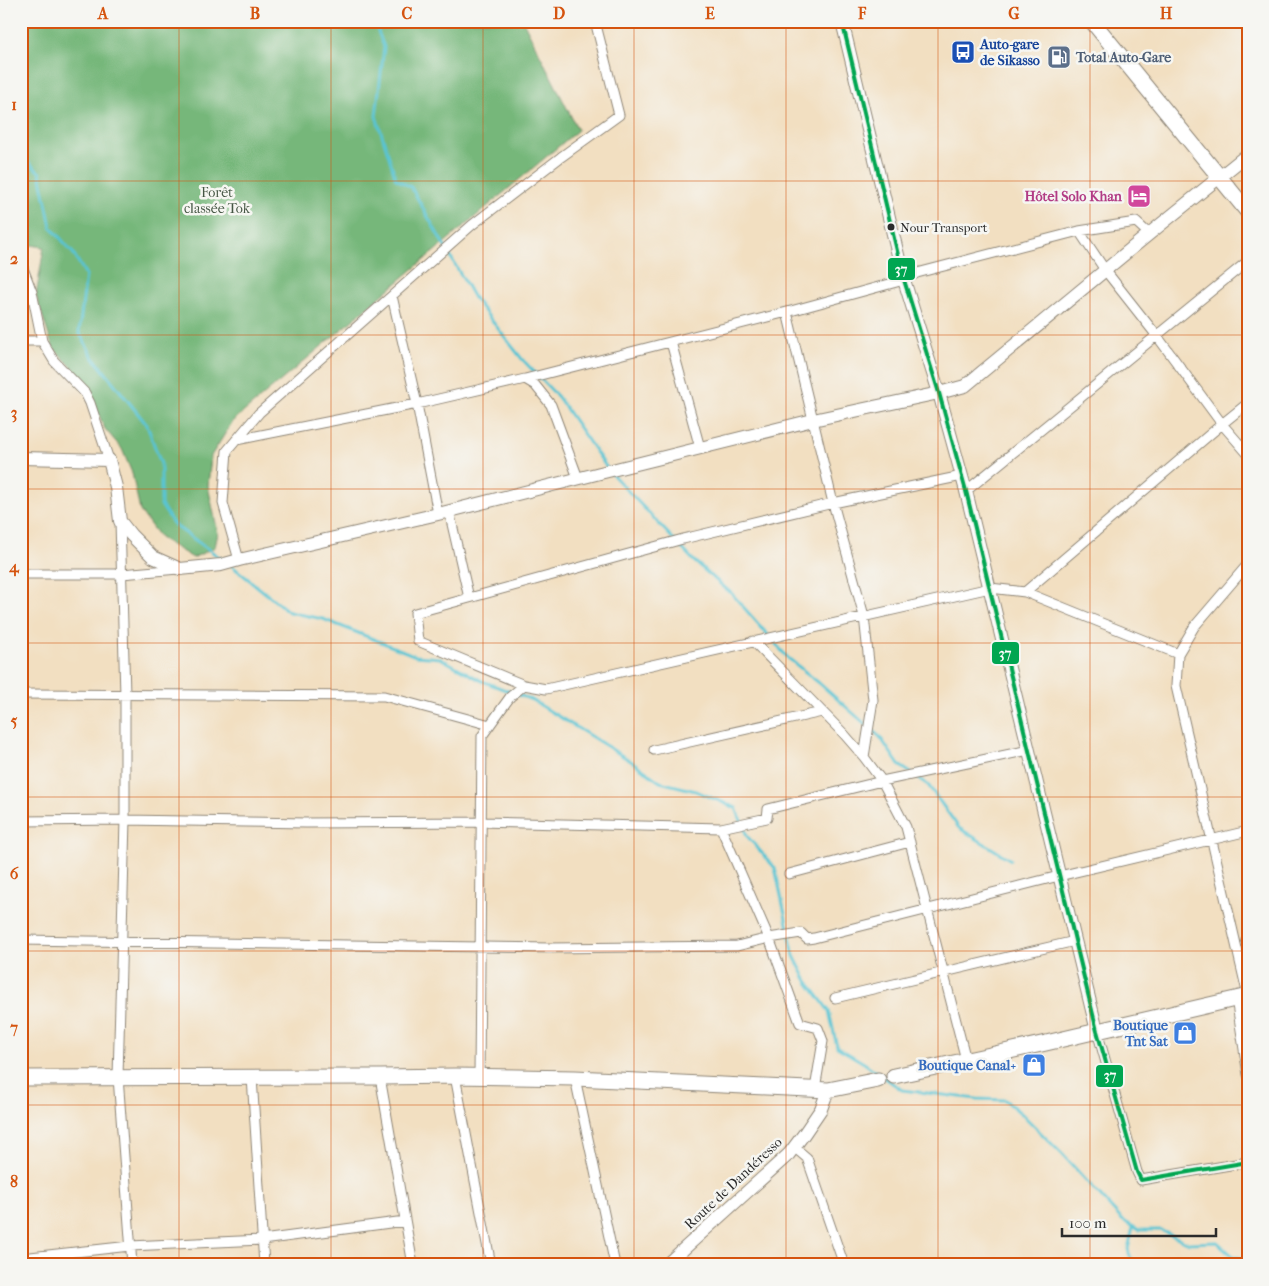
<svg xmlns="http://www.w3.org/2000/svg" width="1269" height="1286" viewBox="0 0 1269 1286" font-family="'IM FELL French Canon',serif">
	<rect width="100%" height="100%" fill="#f6f6f2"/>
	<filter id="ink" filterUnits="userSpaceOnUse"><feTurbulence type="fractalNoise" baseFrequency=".02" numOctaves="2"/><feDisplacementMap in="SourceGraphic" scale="10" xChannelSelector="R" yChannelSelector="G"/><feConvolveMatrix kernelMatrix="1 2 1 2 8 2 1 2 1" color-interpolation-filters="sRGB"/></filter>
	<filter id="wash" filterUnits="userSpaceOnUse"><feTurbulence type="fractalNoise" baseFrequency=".0096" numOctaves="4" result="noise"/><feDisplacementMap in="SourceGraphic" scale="20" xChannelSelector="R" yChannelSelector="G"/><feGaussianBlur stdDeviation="1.12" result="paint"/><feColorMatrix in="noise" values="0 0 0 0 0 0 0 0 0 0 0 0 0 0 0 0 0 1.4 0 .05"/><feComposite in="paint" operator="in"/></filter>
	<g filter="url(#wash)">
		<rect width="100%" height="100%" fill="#f2dfc1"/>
		<!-- forest -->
		<path fill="#76b77a" stroke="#507152" d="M21,21h502l55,109 -345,291 -22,35 -3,30 10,47 -3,14 -22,11 -33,-20 -20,-27 -8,-38 -10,-24 -17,-20 -22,-51 -30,-30 -17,-52 8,-49 -20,-3 -3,-4z"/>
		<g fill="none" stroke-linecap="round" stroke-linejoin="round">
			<!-- stream -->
			<path stroke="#59c4d3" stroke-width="3" d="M374,21l10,26 -8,69 20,63 15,8 63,111 48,61 36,38 49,71
				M21,155l19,18 11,54 22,26 13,22 -7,57 14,25 54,68 14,39v41l13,20 51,36
				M611,473l83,88 38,33 56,64 31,25 61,54 19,28 12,8
				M232,566l57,46 34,7 93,37 24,2 42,23 50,19 102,63 26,19 36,9 40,17 11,28 28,32 19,88 13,25 22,30 8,36 27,16 38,27 75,9 28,1 18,15 40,40 59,65 17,10h21l29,13 28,-1 16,14 15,4
				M916,777l12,8 31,43 52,32
				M1132,1265l-4,-16 5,-22"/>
		</g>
	</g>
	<g filter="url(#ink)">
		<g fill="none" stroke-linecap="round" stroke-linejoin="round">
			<!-- street casing -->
			<g stroke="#8e8576" stroke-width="11">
				<path id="street" d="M1079,231l26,39 52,66 65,88 26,30
					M21,263l11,29 10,49 12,20 31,32 5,10 19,57
					M392,296l25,108 21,110
					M787,312l46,191 31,113 9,84 -9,57
					M21,341h21
					M671,342l29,106
					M525,379l262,-67 117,-32 13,-7 162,-42 57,-9 13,12
					M236,440l181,-36 108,-25 10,6 16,20 27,73
					M966,491l282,-230
					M449,511l20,87
					M120,521l5,174v125l-7,257 14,188
					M239,560l-16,-57 4,-52 32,-38 213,-188 89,-68 58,-42 -24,-94
					M21,574h101l56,-5
					M1025,592l197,-168 26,-21
					M753,641l91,93 20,23 18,24 24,46 60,233
					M524,685l-106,-44 -3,-28 268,-74 150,-36 129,-27
					M21,694l363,2 106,29
					M654,750l168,-38
					M21,821l104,-1 181,3 175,-1 240,6 48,110 31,85 18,5 5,13 -8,48
					M721,828l46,-10 1,-9 114,-28 147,-31
					M789,874l121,-32
					M21,940l529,8 187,-2 32,-8 32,-5 6,6 7,-1 245,-62 189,-45
					M1248,996l-72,-310 2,-32 16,-27 54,-63
					M835,998l240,-57
					M1236,998l12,77
					M1097,1031l40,141 4,8 107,-18
					M455,1076l36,189
					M252,1077l12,188
					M380,1077l33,188
					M479,1077l3,-341 28,-39 14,-12 22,4 444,-101 35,4 153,62
					M575,1078l40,187
					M794,1147l13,11 37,107
					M21,1258l109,-12 132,-6 143,-19"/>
			</g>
			<!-- secondary casing -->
			<g stroke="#8e8576" stroke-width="14">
				<path id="secondary" d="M842,21l62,259 35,113 27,98 131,540
					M21,458l88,2 7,27 4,34 11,14 22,22 27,12 41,-4 18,-5 199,-46 162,-41 213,-53 126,-27 26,-7 184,-152 99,-80
					M666,1265l123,-111 15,-20 17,-25 7,-19"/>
			</g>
			<!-- highway casing -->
			<g stroke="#8e8576" stroke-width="17">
				<path id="highway" d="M1092,21l156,191
					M894,1076l152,-33 202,-47
					M21,1078l359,-1 75,-1 120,2 253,12 50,-10"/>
			</g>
			<!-- street -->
			<use href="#street" stroke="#fff" stroke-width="9"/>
			<!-- secondary -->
			<use href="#secondary" stroke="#fff" stroke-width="12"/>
			<!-- highway -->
			<use href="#highway" stroke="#fff" stroke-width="15"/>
			<!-- bus-1 casing -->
			<g stroke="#f6f6f2" stroke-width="8">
				<path id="bus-1" d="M842,21l62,259 35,113 27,98 131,540 40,141 4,8 107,-18"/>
			</g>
			<!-- bus-1 -->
			<use href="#bus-1" stroke="#00a651" stroke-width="4"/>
		</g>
	</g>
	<!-- grid -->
	<path fill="none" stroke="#d5540f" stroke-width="1" stroke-opacity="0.55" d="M179,21v1244M331,21v1244M483,21v1244M634,21v1244M786,21v1244M938,21v1244M1090,21v1244M21,181h1227M21,335h1227M21,489h1227M21,643h1227M21,797h1227M21,951h1227M21,1105h1227"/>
	<!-- icons -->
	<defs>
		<g id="bus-square" transform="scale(1.25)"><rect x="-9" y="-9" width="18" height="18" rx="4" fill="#1a4fb4" stroke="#f6f6f2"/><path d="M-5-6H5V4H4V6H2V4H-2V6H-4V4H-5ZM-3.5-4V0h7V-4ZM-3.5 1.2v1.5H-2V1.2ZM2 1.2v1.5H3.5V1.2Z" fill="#fff"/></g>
		<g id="fuel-square" transform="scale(1.25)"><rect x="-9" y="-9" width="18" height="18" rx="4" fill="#5c6f8a" stroke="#f6f6f2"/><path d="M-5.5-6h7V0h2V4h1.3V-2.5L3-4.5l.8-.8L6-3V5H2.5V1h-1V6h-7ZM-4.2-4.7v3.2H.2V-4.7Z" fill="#fff"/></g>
		<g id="hotel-square" transform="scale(1.25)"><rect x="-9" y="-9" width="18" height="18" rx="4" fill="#d1479c" stroke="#f6f6f2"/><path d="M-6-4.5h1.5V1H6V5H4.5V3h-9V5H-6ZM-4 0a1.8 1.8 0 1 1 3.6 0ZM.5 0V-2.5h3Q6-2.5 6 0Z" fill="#fff"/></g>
		<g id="shop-square" transform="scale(1.25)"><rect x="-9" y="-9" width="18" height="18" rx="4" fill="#3f7fe0" stroke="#f6f6f2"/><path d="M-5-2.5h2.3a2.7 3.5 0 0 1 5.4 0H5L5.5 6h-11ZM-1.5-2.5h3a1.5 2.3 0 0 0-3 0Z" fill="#fff"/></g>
	</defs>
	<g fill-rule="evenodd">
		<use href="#bus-square" x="963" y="52"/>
		<use href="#fuel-square" x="1059" y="57"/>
		<use href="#hotel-square" x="1139" y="196"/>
		<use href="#shop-square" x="1185" y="1033"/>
		<use href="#shop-square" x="1034" y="1065"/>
	</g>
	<!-- markers -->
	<circle fill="#2b2b2b" stroke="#f6f6f2" stroke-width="2" cx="891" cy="227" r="4.5"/>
	<g text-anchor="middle" stroke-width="5" stroke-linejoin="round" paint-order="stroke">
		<!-- bus labels -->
		<g font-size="13" fill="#2b2b2b" stroke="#f6f6f2" text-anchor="start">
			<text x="900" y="232">Nour Transport</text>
		</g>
		<!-- transit labels -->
		<g font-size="14" font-weight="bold" fill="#164399" stroke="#f6f6f2" text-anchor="start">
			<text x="980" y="49">Auto-gare<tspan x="980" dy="16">de Sikasso</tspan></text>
		</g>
		<!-- service labels -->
		<g font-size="14" font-weight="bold" fill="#4e5e75" stroke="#f6f6f2" text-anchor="start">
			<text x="1076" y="62">Total Auto-Gare</text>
		</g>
		<!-- park labels -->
		<g font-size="14" fill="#455644" stroke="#f6f6f2">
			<text x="217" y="197">Forêt<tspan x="217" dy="16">classée Tok</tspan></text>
		</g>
		<!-- hotel labels -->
		<g font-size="14" font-weight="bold" fill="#b23c85" stroke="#f6f6f2" text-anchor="end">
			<text x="1122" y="201">Hôtel Solo Khan</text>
		</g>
		<!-- shop labels -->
		<g font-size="14" font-weight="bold" fill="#366cbe" stroke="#f6f6f2" text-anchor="end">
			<text x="1168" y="1030">Boutique<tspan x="1168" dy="16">Tnt Sat</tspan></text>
			<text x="1016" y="1070">Boutique Canal+</text>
		</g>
		<!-- street labels -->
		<g font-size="14" fill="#2b2b2b" stroke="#f6f6f2">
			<text transform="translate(733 1183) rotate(-43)" y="5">Route de Dandéresso</text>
		</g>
	</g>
	<g stroke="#f6f6f2" stroke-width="2">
		<rect x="887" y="257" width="29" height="24" rx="5" fill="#00a651"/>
		<rect x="991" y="641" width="29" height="24" rx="5" fill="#00a651"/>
		<rect x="1095" y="1064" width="29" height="24" rx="5" fill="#00a651"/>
	</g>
	<g font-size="14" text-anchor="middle" font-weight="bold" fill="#fff">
		<text x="901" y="274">37</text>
		<text x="1005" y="658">37</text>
		<text x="1110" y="1080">37</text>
	</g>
	<!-- margin -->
	<rect width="1269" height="1286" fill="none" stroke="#f6f6f2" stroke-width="55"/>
	<!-- scale -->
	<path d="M1062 1228v8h154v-8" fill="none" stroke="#2b2b2b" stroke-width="2.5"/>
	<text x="1069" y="1228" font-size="15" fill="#2b2b2b" stroke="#f6f6f2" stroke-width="4" paint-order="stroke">100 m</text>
	<rect x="28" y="28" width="1214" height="1230" fill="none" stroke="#d5540f" stroke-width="2"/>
	<g font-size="16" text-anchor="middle" font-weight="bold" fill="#d5540f">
		<text x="103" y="19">A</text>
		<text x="255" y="19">B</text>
		<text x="407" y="19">C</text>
		<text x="559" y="19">D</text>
		<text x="710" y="19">E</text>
		<text x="862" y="19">F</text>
		<text x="1014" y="19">G</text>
		<text x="1166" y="19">H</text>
		<text x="14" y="110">1</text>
		<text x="14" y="264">2</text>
		<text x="14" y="418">3</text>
		<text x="14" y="572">4</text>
		<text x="14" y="726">5</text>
		<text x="14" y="879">6</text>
		<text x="14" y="1033">7</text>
		<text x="14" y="1187">8</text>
	</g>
</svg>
